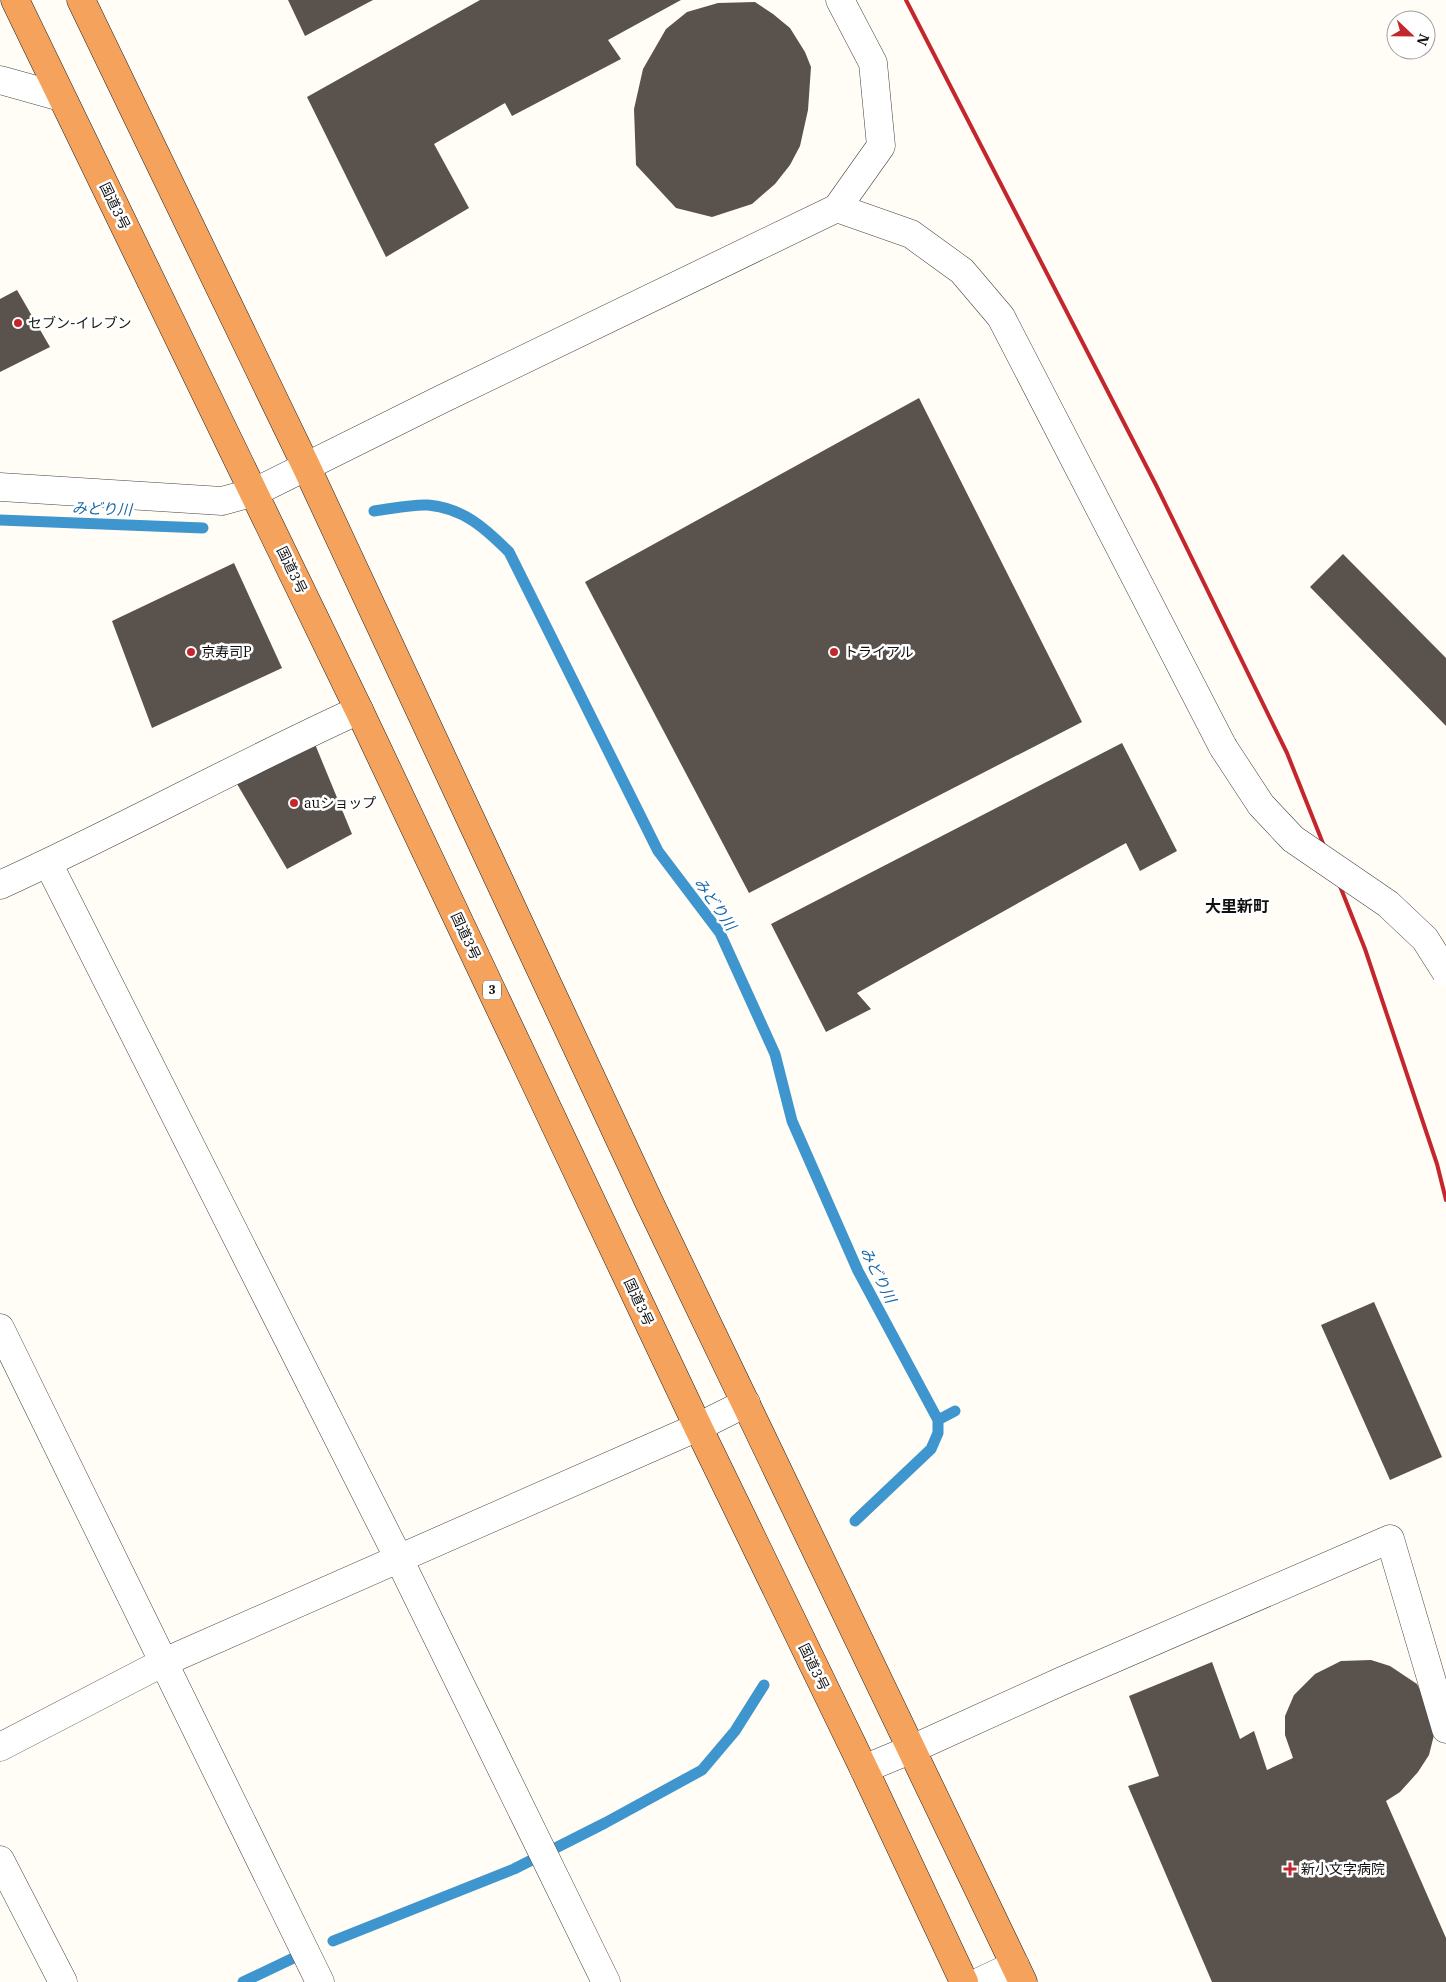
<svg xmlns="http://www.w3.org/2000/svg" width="1446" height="1982" viewBox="0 0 1446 1982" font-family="'IBM Plex Serif','Noto Sans JP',serif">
	<rect width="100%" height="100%" fill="#fffdf5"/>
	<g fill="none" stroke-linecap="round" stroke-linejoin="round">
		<!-- stream -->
		<path stroke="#3f96cf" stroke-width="11" d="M374,511c17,-2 37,-7 54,-6 35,3 57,23 81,47l149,299 62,82 55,121 17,67 66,150 80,149v13l-7,16 -76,72
			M0,520l203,8
			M938,1420l17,-9
			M333,1941l181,-72 91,-46 97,-53 33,-39 29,-46
			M243,1982l61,-29"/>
	</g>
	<!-- building -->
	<path fill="#5a524d" d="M288,0h85l-68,36z
		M480,0h201l-73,40 13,19 -109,57 -7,-13 -71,41 35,64 -83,49 -79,-160z
		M755,2l18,12 17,14 15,24 6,15 -3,43 -8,36 -10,19 -15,19 -23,20 -40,13 -36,-9 -40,-43 -2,-56 9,-40 23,-40 21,-17 31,-9z
		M17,290l33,57 -50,25v-73z
		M919,398l163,324 -333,171 -164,-311z
		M1343,554l103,104v68l-136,-139z
		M234,563l48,105 -130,60 -40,-107z
		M310,732l42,102 -65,35 -57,-97z
		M1122,743l55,108 -37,20 -14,-28 -269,150 14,16 -45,23 -55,-108z
		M1374,1302l68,155 -52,23 -69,-155z
		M1371,1660l19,6 27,18 10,20 8,27 -6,24 -11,17 -18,20 -14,9 60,137v44h-234l-84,-196 31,-10 -30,-80 83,-34 28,77 14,-8 13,39 26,-12 -8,-23v-19l9,-21 21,-21 26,-13z"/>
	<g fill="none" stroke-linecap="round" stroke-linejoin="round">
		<!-- minor casing -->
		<g stroke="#444" stroke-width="29">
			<path id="minor" d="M0,80l61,17
				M837,208l74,26 51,37 39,46 222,430
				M0,487l222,14 33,-9 187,-93 395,-191 44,-62 -8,-83 -33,-63
				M48,863l351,696 207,423
				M0,885c121,-55 238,-120 359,-175
				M0,1328l320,654
				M0,1747l162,-84 536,-236 48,-24
				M864,1769l48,-20 150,-68 328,-142 56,190
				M0,1860l63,122
				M979,1982l36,-17"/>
		</g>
		<!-- highway casing -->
		<g stroke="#222" stroke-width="29">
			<path id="highway" d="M15,0l344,710 339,717 166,342 100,213
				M81,0l225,466 344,738 373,778"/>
		</g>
		<!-- minor -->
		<use href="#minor" stroke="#fff" stroke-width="28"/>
		<!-- highway -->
		<use href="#highway" stroke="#f5a25d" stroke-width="28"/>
		<!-- rail -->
		<path stroke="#c4262e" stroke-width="4" d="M906,0l250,485 131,268 78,196 72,215 9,36"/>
		<!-- minor-bridge casing -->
		<g stroke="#444" stroke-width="29" stroke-linecap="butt">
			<path id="minor-bridge" d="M1223,747l38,58 32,34 95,65 37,35 21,33"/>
		</g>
		<!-- minor-bridge -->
		<use href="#minor-bridge" stroke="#fff" stroke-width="28"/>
	</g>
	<!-- markers -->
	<g fill="#c4262e" stroke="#fff" stroke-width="2">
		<circle cx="18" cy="323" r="5"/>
		<circle cx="191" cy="652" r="5"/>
		<circle cx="834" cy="652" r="5"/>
		<circle cx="294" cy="803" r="5"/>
		<path d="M1287.5 1861.5h5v5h5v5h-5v5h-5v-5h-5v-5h5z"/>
	</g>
	<g text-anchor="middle" stroke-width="5" stroke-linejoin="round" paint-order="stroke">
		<!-- shield labels -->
		<rect fill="#fff" stroke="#585858" stroke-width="1" x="483" y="980.5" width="18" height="19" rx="4"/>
		<g font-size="12" font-weight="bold" fill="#111">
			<text x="492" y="994">3</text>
		</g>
		<!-- street labels -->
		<g font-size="14" fill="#111" stroke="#fff">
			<text transform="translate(115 206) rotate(64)" y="5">国道3号</text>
			<text transform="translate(292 570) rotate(64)" y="5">国道3号</text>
			<text transform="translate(466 936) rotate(65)" y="5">国道3号</text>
			<text transform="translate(639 1302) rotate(65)" y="5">国道3号</text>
			<text transform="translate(814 1667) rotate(64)" y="5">国道3号</text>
		</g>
		<!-- poi labels -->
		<g font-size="14" fill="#111" stroke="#fff" text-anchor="start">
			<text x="28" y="328">セブン-イレブン</text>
			<text x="201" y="657">京寿司P</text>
			<text x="844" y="657">トライアル</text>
			<text x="304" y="808">auショップ</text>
			<text x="1301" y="1874">新小文字病院</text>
		</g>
		<!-- water labels -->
		<g font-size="15" font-style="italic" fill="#1768a6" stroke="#fff">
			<text transform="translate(102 509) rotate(2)" y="5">みどり川</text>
			<text transform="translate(715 904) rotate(55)" y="5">みどり川</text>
			<text transform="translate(878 1275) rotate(63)" y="5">みどり川</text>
		</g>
		<!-- quarter labels -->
		<g font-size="16" font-weight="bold" fill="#111" stroke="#fff">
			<text x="1237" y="912">大里新町</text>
		</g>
	</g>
	<!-- north arrow -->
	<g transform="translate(1411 35) rotate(112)"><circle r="24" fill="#ffffff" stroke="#a0a0a0"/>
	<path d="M0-4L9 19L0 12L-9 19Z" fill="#c4262e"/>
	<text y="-8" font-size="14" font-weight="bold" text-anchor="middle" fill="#111111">N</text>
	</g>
</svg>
